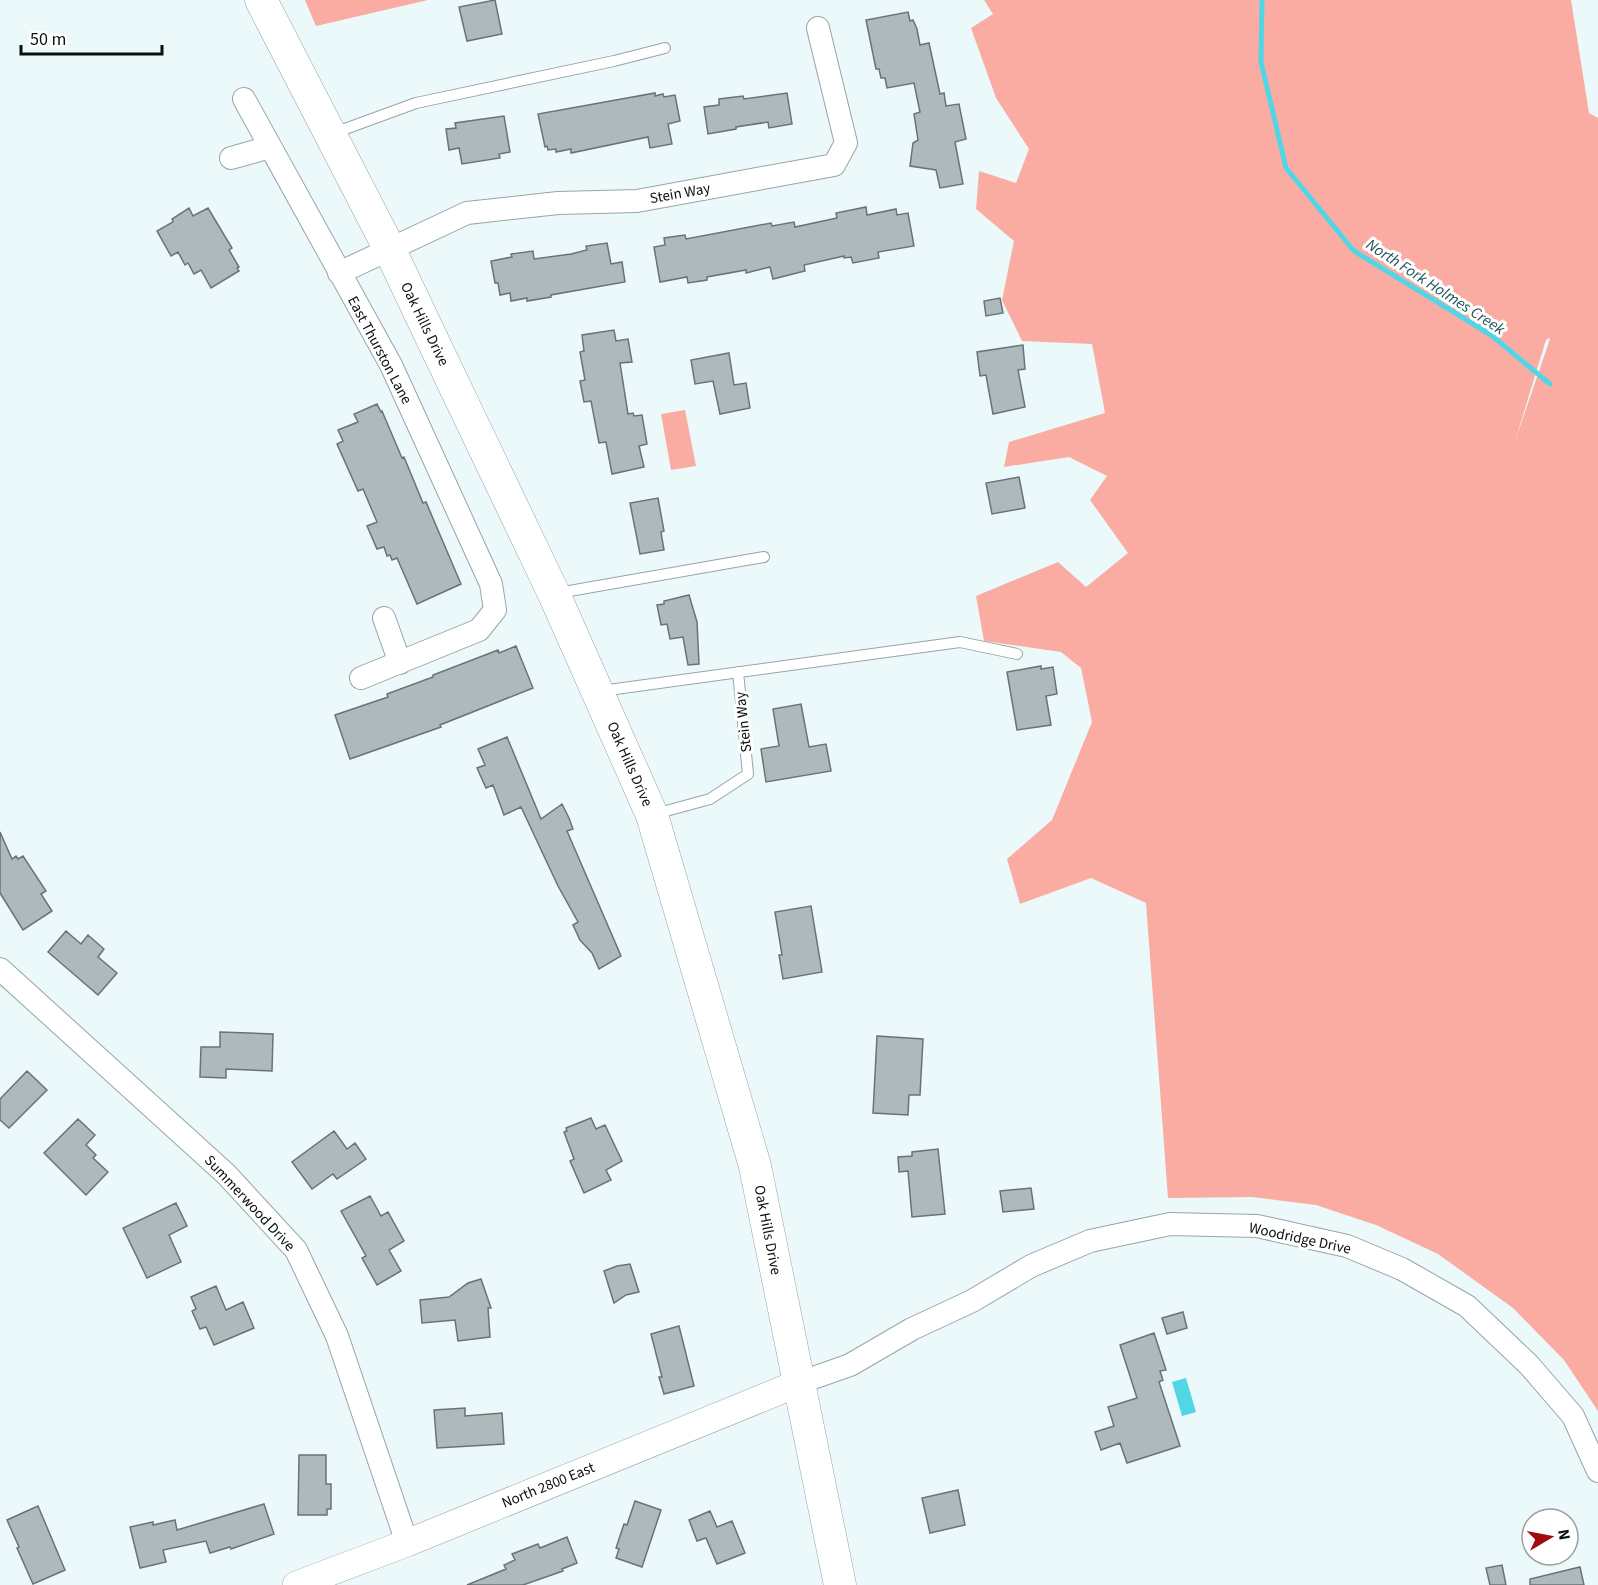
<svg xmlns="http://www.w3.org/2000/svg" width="1598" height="1585" viewBox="0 0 1598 1585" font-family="'Source Sans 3',sans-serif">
	<rect width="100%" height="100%" fill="#ecf9fb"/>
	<!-- green -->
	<path fill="#faaca2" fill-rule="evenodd" d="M305,0h123l-112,26z
		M984,0h587l18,113 9,5v1293l-34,-51 -51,-52 -75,-54 -62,-29 -60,-20 -64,-8 -84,1 -22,-295 -55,-25 -71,26 -13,-45 45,-39 40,-98 -11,-54 -20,-16 -77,-11 -8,-45 82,-34 28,25 42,-34 -38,-53 17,-24 -38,-19 -65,10 5,-25 96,-29 -13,-69 -70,-3 -20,-41 12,-59 -38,-32 3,-38 37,12 13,-34 -33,-51 -25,-70 22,-14zM1549,338l1,1 -35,102 31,-101z
		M685,410l11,56 -25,4 -10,-56z"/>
	<!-- water -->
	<path fill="#51d6e6" d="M1186,1378l10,34 -14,4 -10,-34z"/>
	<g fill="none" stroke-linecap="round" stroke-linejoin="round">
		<!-- stream -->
		<path stroke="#51d6e6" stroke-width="5" d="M1262,0l-1,62 25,106 68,83 137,84 59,49"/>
	</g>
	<!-- building -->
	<path fill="#adb9bb" stroke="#687375" stroke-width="1.5" d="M495,0l7,34 -35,7 -8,-34z
		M908,12l2,9 3,-1 4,9 3,16 9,-2 11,51 4,-1 2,13 13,-2 7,35 -11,3 8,42 -23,4 -4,-18 -26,-4 3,-23 5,-3 -4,-26 6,-2 -6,-29 -27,5 -2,-10h-4l-2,-9h-3l-10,-49z
		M655,93v3l8,-2 1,3 11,-2 5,26 -12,3 4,20 -22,4 -2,-11 -77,16v-4l-15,3v-3l-8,1 -1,-4 -2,1 -7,-33z
		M787,93l5,31 -23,4 -1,-6 -32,5v2l-28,5 -4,-27 15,-2v-6l24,-3 1,3z
		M504,116l6,36 -11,2 1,4 -38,6 -3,-16 -10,2 -3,-21 10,-1 -1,-5z
		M866,207l1,8 29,-6 1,6 11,-2 6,33 -36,6 1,6 -26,5 -2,-6 -7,1v-2l-40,9 1,6 -32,8 -3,-12 -24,6v-3l-39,7v3l-19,3 -1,-6 -27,5 -6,-35 11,-2 -1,-7 21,-3 1,4 85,-16 1,3 22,-4 1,5 42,-9 -1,-5z
		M189,208l4,8 15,-8 24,40 -3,2 10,17 -2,1 2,3 -28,17 -10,-18 -7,4 -6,-11 -3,2 -7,-13 -7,4 -14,-25 16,-9 -1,-3z
		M607,243l4,21 11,-2 3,20 -74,13v2l-24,4v-3l-16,3 -1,-8 -10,2 -2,-12h-3l-4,-22 21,-4 -1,-3 22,-3 1,8 37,-5 16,-4 -1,-4z
		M1000,298l3,15 -17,3 -2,-15z
		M614,330l2,11 12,-2 4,23 -12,1 8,51 5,-1 1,3 8,-1 5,29 -8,2 5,21 -32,7 -6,-32 -7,1 -8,-42 -7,1 -4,-21 5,-1 -5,-28 4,-1 -2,-16z
		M1023,345l2,24 -7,1 7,37 -32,7 -7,-39 -6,1 -3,-24z
		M729,353l5,32 12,-2 4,25 -30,6 -7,-33 -18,3 -4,-24z
		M377,404l4,8 1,-1 20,47 2,-1 19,46 3,-1 35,82 -44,20 -20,-46 -5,2 -2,-5 -3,1 -3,-9 -7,2 -10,-23 10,-4 -14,-33 -5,2 -21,-47 6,-3 -5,-11 20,-8 -4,-8z
		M1019,477l6,31 -33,6 -6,-31z
		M658,498l6,33 -3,1 3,18 -24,4 -10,-51z
		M689,595l8,27 2,42 -11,1 -5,-28 -13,2 -3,-15 -6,1 -4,-20 7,-1v-3z
		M516,646l17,42 -93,37 1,2 -91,32 -15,-44 53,-18 -1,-3 46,-17v-2l65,-25 1,3z
		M1041,666v3l12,-2 4,27 -11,2 5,29 -34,5 -10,-58z
		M801,704l8,43 17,-3 5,27 -65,11 -5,-33 18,-3 -6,-37z
		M507,737l34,82 21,-15 7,14 4,11 -6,2 54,125 -22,13 -7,-16 -12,-13 -7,-15 5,-3 -20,-36 -37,-79 -17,8 -11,-30 -7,3 -9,-20 8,-3 -7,-16z
		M0,832l12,27 4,-3 2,3 5,-3 23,35 -5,3 11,17 -29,19 -23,-37z
		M811,906l11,66 -39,7 -4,-24h3l-7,-43z
		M66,931l15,13 7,-9 16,14 -6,8 19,16 -19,22 -50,-43z
		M220,1032l53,2 -1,37 -46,-2v9l-26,-1 1,-30h19z
		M877,1036l46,3 -3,56h-11l-1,20 -35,-2z
		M27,1071l20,19 -38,38 -9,-8v-21z
		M591,1118l5,11 9,-4 17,36 -16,9 5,10 -27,13 -14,-32 4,-2 -10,-27 3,-1 -1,-3z
		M78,1119l17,16 -9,10 10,10 -3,3 15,14 -22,23 -42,-42z
		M334,1131l13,18 8,-6 11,16 -29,20 -4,-5 -21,15 -20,-27z
		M938,1149l7,65 -33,3 -4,-46 -9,1 -1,-15 14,-1v-4z
		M1031,1188l3,21 -31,3 -3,-21z
		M370,1196l11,20 7,-4 16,29 -15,9 12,21 -24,14 -15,-27 4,-2 -25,-45z
		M176,1203l11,23 -18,9 12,27 -34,16 -24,-50z
		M630,1264l9,28 -13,3 -12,8 -10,-32 13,-5z
		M481,1279l10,29h-3l2,29 -32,4 -3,-21 -33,3 -2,-23 29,-3 19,-14z
		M216,1286l10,24 17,-8 11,26 -40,17 -8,-18 -6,2 -8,-18 4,-2 -5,-12z
		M1183,1312l4,16 -20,6 -5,-16z
		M679,1326l15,60 -30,8 -5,-17h3l-11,-43z
		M1154,1333l12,37 -6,1 3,9 -4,2 21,64 -53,17 -7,-20 -19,7 -6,-18 19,-6 -6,-19 29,-9 -17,-53z
		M465,1408v8l37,-3 2,31 -67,4 -3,-38z
		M299,1455h27v29h5v25h-4v6h-29z
		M958,1490l7,35 -35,8 -8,-35z
		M635,1501l26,9 -19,57 -26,-9 3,-9 -3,-1 8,-24 3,1z
		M264,1504l10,30 -43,15 -1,-2 -20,6 -4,-12 -43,9 3,12 -26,6 -10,-41 23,-5v3l22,-5 2,10z
		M38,1506l27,64 -32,14 -16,-36 2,-1 -12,-27z
		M710,1511l7,16 15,-6 13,32 -28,11 -11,-26 -9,3 -8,-21z
		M567,1537l10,26 -15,6 1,2 -40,14h-56l39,-16 -2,-4 11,-5 -3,-6 26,-10 2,4z
		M1502,1565l4,20h-16l-4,-17z
		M1580,1567l4,18h-54v-6z"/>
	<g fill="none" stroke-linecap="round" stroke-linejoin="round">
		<!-- service casing -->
		<g stroke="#98a4a6" stroke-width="12">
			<path id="service" d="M334,133l82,-30 198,-42 51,-13
				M558,593l206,-36
				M601,691l359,-49 57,12
				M655,814l55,-15 38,-25 -10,-102"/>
		</g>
		<!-- minor casing -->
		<g stroke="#98a4a6" stroke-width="24">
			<path id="minor" d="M244,99l147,266 100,219 4,26 -16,20 -118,48
				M231,158l39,-11
				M339,273l128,-60 91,-10 79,-2 197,-36 12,-22 -28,-115
				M384,618l16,45
				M0,969l226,205 70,76 41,86 70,207
				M799,1383l51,-18 62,-36 60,-28 59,-35 59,-25 80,-17 87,2 90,20 55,23 65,37 62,59 44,51 25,55"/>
		</g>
		<!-- tertiary casing -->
		<g stroke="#98a4a6" stroke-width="28">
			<path id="tertiary" d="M296,1585l111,-42 392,-160"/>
		</g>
		<!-- secondary casing -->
		<g stroke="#98a4a6" stroke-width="33">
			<path id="secondary" d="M261,0l128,248 35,74 130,272 98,221 103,351 85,419"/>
		</g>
		<!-- service -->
		<use href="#service" stroke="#fff" stroke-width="10"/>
		<!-- minor -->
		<use href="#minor" stroke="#fff" stroke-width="22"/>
		<!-- tertiary -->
		<use href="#tertiary" stroke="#fff" stroke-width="27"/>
		<!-- secondary -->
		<use href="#secondary" stroke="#fff" stroke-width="32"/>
	</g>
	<g text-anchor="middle" stroke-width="6" stroke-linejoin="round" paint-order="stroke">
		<!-- street labels -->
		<g font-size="15" fill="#0a0f0f" stroke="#fff">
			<text transform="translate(680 193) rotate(-10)" y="5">Stein Way</text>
			<text transform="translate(425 324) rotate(64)" y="5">Oak Hills Drive</text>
			<text transform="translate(380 350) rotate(62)" y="5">East Thurston Lane</text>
			<text transform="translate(743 722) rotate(-96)" y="5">Stein Way</text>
			<text transform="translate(630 764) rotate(66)" y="5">Oak Hills Drive</text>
			<text transform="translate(250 1203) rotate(47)" y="5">Summerwood Drive</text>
			<text transform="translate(768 1230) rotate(79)" y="5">Oak Hills Drive</text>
			<text transform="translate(1300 1238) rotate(12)" y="5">Woodridge Drive</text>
			<text transform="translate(548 1485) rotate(-22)" y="5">North 2800 East</text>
		</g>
		<!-- water labels -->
		<g font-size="16" font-style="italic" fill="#1c545a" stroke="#fff">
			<text transform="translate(1436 286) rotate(33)" y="6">North Fork Holmes Creek</text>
		</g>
	</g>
	<!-- north arrow -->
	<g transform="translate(1550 1537) rotate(80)"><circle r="28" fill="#ffffff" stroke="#9d9f9f" stroke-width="1.5"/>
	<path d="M0-4.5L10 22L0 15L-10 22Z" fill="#a40b11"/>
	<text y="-9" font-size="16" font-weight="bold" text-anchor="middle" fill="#0a0f0f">N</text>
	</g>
	<!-- scale -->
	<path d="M21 45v9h141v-9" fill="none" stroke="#0a0f0f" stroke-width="3"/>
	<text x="30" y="45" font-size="18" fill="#0a0f0f" stroke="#ffffff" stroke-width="4.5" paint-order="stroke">50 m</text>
</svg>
